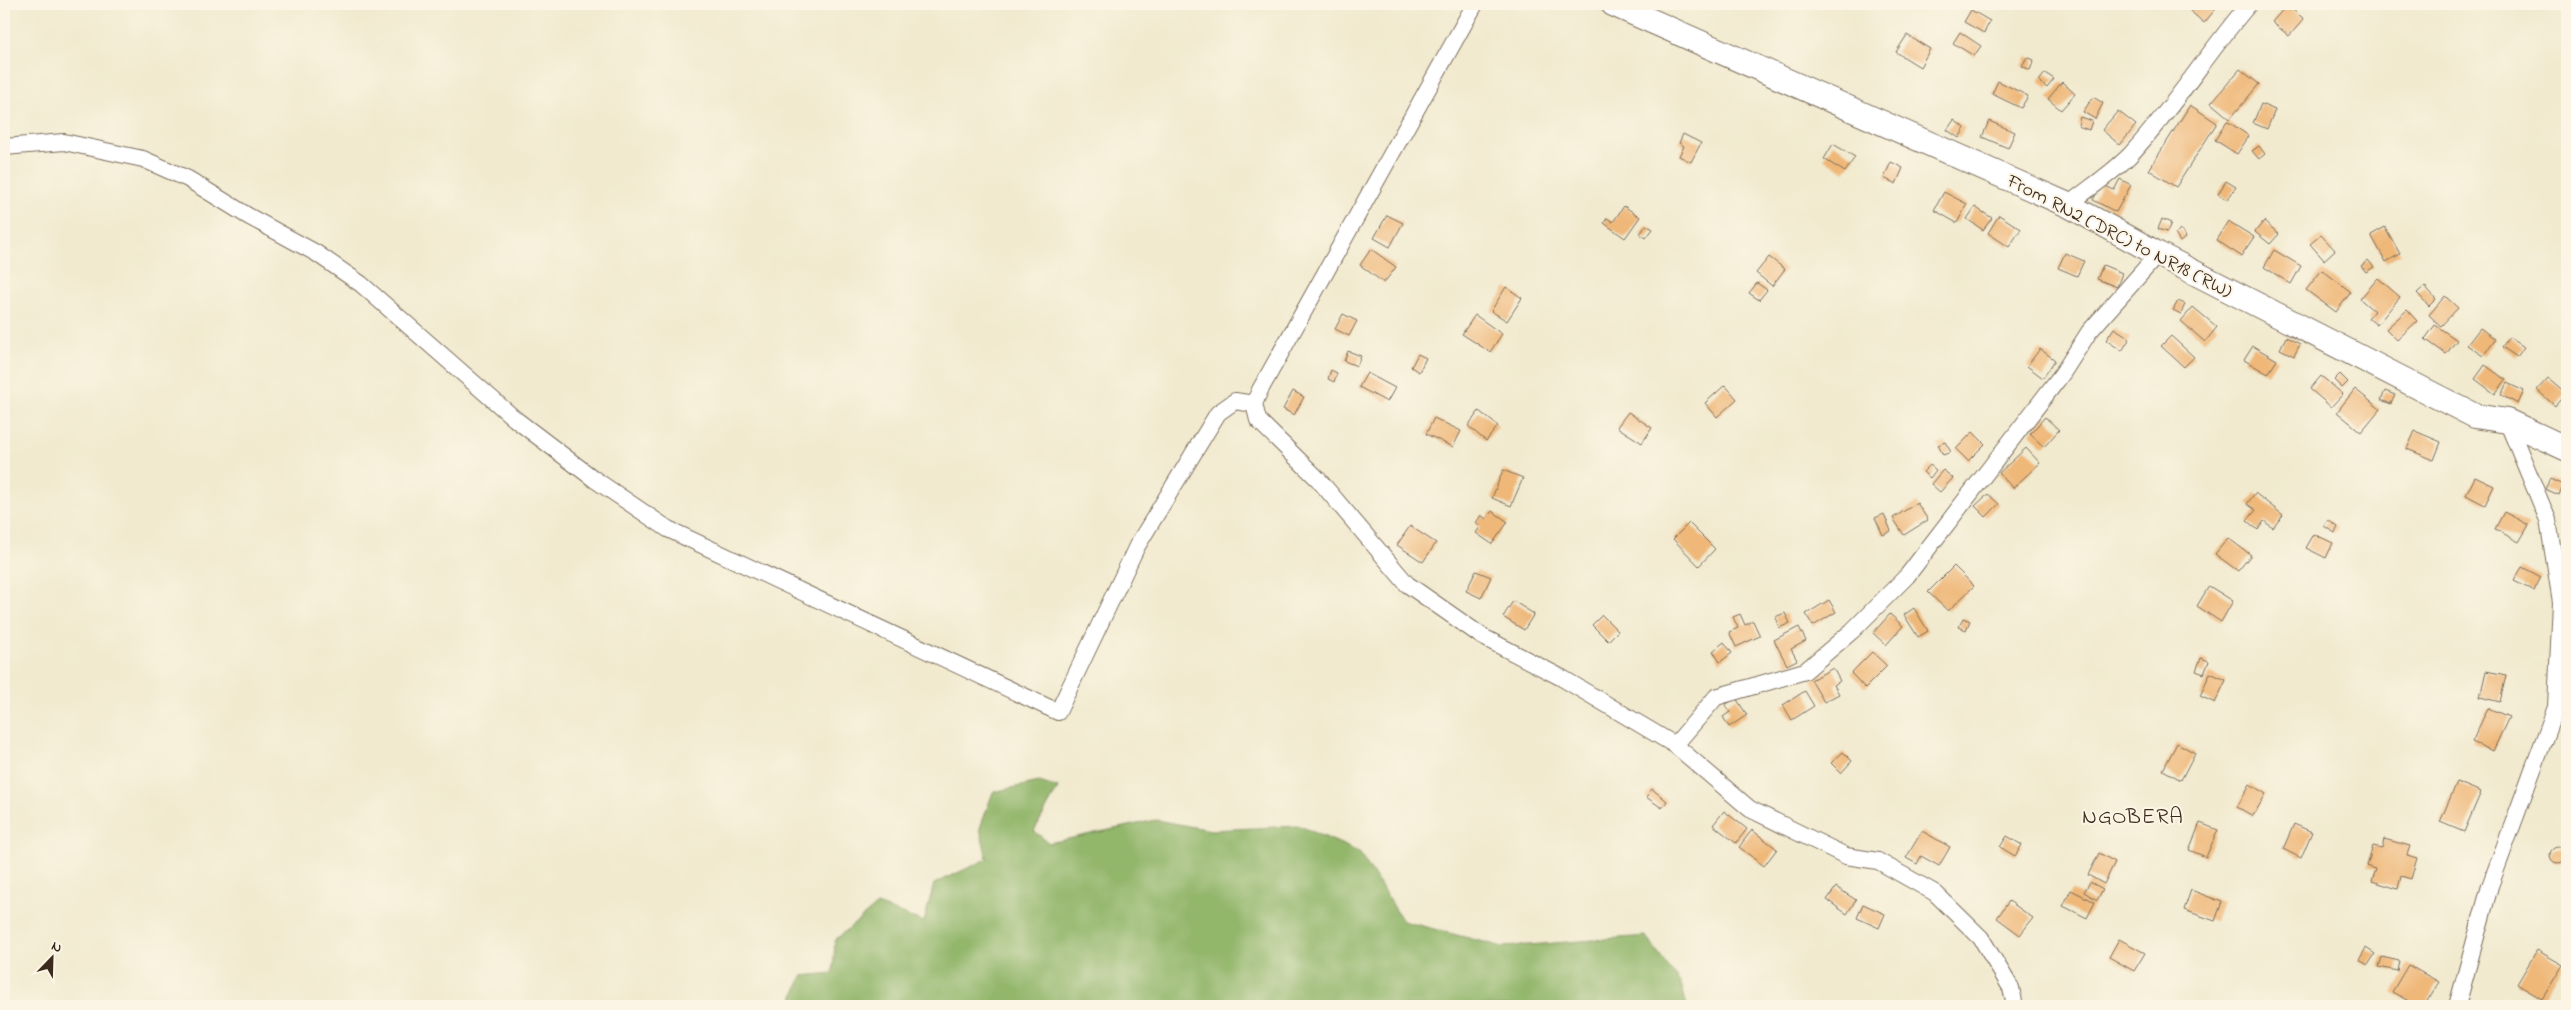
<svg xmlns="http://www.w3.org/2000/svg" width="2571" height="1010" viewBox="0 0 2571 1010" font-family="'Indie Flower',sans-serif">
	<rect width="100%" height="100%" fill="#fcf5e5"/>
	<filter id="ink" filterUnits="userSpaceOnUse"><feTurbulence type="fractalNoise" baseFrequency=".02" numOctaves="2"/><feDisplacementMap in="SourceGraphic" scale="10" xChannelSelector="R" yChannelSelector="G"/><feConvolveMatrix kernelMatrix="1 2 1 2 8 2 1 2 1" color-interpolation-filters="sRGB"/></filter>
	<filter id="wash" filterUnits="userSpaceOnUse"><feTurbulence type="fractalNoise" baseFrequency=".0096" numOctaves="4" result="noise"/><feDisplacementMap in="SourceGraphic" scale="20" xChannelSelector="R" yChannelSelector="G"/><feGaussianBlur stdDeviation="1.12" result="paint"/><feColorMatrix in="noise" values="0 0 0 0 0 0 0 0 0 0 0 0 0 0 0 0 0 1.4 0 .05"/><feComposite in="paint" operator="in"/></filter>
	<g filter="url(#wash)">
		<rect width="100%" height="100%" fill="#f1eacf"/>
		<!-- forest -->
		<path fill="#92b66a" stroke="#667044" d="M1039,782l19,6 -24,43 15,12 107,-23 55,10 89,-4 59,26 44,69 100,26 143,-11 35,48 6,22h-897l12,-30 31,-3 2,-33 42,-35 47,17 10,-38 53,-25 -7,-31 13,-36z"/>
		<g id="blocks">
			<!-- building -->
			<path fill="#efb879" d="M2192,4h28l-16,19 -16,-14z
				M2287,5l17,14 -15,17 -17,-14z
				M1971,10l19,11 -6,12 -20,-11z
				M1960,32l21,14 -7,10 -21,-13z
				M1907,35l23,14 -10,18 -24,-15z
				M2027,57l7,3 -4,10 -8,-4z
				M2240,69l19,15 -29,35 -19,-16z
				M2045,73l9,6 -7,9 -8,-7z
				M1998,81l30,15 -7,12 -29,-14z
				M2062,82l13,12 -14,16 -13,-11z
				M2093,97l10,6 -8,16 -12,-7z
				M2261,104l14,6 -8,19 -14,-6z
				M2190,105l27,18 -41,64 -27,-17z
				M2118,111l18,14 -16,20 -18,-15z
				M2080,117l12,4 -3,9 -11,-4z
				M1954,120l11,8 -6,10 -12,-8z
				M1989,121l26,11 -7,16 -26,-11z
				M2227,121l22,15 -12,18 -22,-14z
				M1683,134l18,9 -10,19 -12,-6 5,-10 -5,-3z
				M1833,144l22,13 -10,15 -21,-13z
				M2259,146l6,8 -6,5 -7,-8z
				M1891,162l12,6 -7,16 -12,-6z
				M2120,179l11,6 -15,27 -23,-12 8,-16 13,6z
				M2226,181l10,6 -9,13 -9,-6z
				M1944,192l23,12 -10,19 -23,-13z
				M1624,206l16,11 -15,21 -21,-15 3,-5 6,4z
				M1975,207l17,11 -9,12 -16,-11z
				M1387,215l16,8 -13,24 -16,-9z
				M1999,215l22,14 -12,18 -21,-14z
				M2162,219l9,4 -4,9 -9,-3z
				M2228,221l26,16 -13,19 -25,-16z
				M2264,221l15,13 -9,10 -15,-12z
				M1646,225l7,4 -7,9 -6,-4z
				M2385,227l15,27 -14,8 -15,-27z
				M2180,229l6,8 -6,5 -5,-8z
				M2321,235l14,15 -11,10 -14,-16z
				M1371,249l25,18 -12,16 -24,-18z
				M2274,250l27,16 -10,18 -27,-17z
				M2065,253l19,8 -7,15 -19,-8z
				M1769,257l16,12 -13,17 -16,-13z
				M2368,260l6,7 -8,5 -5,-6z
				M2103,265l19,8 -5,14 -20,-8z
				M2322,270l29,22 -15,20 -30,-22z
				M2378,278l22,19 -23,28 -9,-7 6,-7 -14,-12z
				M1757,283l10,7 -8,10 -10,-7z
				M2425,286l11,13 -7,7 -12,-13z
				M1506,287l16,11 -15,23 -16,-10z
				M2445,296l13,12 -17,18 -12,-11z
				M2178,301l7,3 -4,10 -8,-4z
				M2193,307l24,20 -12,15 -24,-21z
				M2407,310l10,11 -20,19 -11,-11z
				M1343,314l14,7 -8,15 -14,-7z
				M1475,315l27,19 -12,18 -28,-18z
				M2435,325l22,15 -11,14 -21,-15z
				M2114,328l16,10 -8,13 -16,-11z
				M2480,328l15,11 -12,17 -16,-11z
				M2171,336l23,21 -10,10 -23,-21z
				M2286,337l14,7 -6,12 -14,-7z
				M2509,337l15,10 -7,10 -15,-10z
				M2253,346l24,14 -9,14 -24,-14z
				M2040,349l15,11 -12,18 -16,-12z
				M1348,351l13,5 -4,10 -13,-5z
				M1418,354l8,4 -7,14 -8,-5z
				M2485,365l21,15 -11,14 -20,-15z
				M1331,370l6,3 -3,9 -6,-3z
				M1367,373l28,15 -8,14 -28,-15z
				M2340,374l8,8 -6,6 -8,-8z
				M2321,376l22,18 -12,13 -21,-18z
				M2548,378l18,15 -11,13 -18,-16z
				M2507,383l17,8 -6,13 -17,-9z
				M1725,385l12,14 -20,18 -12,-14z
				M2355,389l25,20 -19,23 -24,-20z
				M1293,391l11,6 -10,18 -11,-6z
				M2385,391l10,4 -4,9 -10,-4z
				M1479,411l19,15 -12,15 -18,-15z
				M1628,412l24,16 -10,15 -25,-16z
				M2045,417l14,13 -15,17 -14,-13z
				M1434,418l27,13 -8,16 -27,-13z
				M2415,431l26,11 -7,18 -27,-11z
				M1973,432l12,12 -17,17 -12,-12z
				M1945,442l6,10 -8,3 -5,-10z
				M2026,448l14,15 -27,25 -14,-15z
				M1930,465l6,5 -6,8 -7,-6z
				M1503,470l20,8 -12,28 -19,-8z
				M1943,470l10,8 -13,14 -9,-8z
				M2475,477l19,9 -9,19 -19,-10z
				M2550,479l13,6 -4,10 -14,-6z
				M2255,493l28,22 -10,13 -9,-7 -6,9 -11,-9 9,-11 -9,-6z
				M1988,494l11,10 -13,13 -11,-11z
				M1917,503l11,17 -24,15 -11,-17z
				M1492,511l16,11 -16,22 -16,-11 4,-6 -4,-4 5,-8 5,4z
				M2504,512l25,13 -10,17 -24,-13z
				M1884,514l7,17 -8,4 -8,-17z
				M2328,520l10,7 -3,6 -11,-7z
				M1689,523l26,26 -16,17 -26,-27z
				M1410,526l26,17 -13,19 -26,-17z
				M2314,534l19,9 -7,15 -20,-10z
				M2228,538l23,17 -13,16 -23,-17z
				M1954,566l20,20 -26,25 -20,-19z
				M2522,567l19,10 -7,14 -20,-10z
				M1476,571l15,6 -10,21 -15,-7z
				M2209,586l24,15 -12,21 -24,-16z
				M1829,600l7,12 -23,14 -7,-12z
				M1513,601l21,13 -10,16 -21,-13z
				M1914,608l14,23 -10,6 -14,-22z
				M1785,613l5,10 -11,5 -4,-11z
				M1740,614l5,11 8,-4 7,15 -24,11 -7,-15 9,-4 -5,-11z
				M1890,614l13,12 -17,19 -13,-12z
				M1602,615l16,16 -10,10 -16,-16z
				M1963,618l7,3 -4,9 -7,-3z
				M1799,627l7,14 -15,8 6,11 -10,5 -13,-25z
				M1724,642l8,11 -12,9 -7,-11z
				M1872,652l15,14 -22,22 -14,-15z
				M2201,658l8,3 -5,13 -8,-3z
				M1833,668l7,13 -6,4 5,9 -15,8 -13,-22z
				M2486,671l20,4 -6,27 -20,-5z
				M2210,673l16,7 -11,23 -15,-7z
				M1805,691l9,15 -22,14 -9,-15z
				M1736,698l11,17 -18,12 -6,-10 7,-5 -5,-7z
				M2488,708l21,9 -16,34 -21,-9z
				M2177,743l18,10 -14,27 -18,-10z
				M1843,752l9,9 -11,12 -10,-10z
				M2457,782l24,10 -17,40 -24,-10z
				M2250,784l16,10 -13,22 -16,-9z
				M1652,789l15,12 -5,7 -16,-11z
				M1724,811l23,18 -11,14 -23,-18z
				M2200,823l18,7 -12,27 -17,-7z
				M2294,824l18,8 -11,26 -18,-9z
				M1752,830l25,19 -13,17 -25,-19z
				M1922,831l28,16 -11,19 -18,-10 -4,8 -11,-6z
				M2007,836l15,9 -7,11 -15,-9z
				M2384,839l26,7 -3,9 10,3 -6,21 -10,-3 -3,13 -26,-8 4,-12 -9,-3 6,-20 9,2z
				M2550 855a8 8 0 1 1 16 0a8 8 0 1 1-16 0Z
				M2099,853l16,9 -11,22 -16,-9z
				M2090,882l13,7 -6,11 -13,-8z
				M1836,887l20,13 -9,14 -20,-14z
				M2071,890l24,12 -8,16 -24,-12z
				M2191,890l31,12 -7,19 -31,-11z
				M2009,901l24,17 -13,17 -23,-17z
				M1863,904l22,10 -6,14 -22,-10z
				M2119,939l26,14 -11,18 -25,-14z
				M2366,948l9,6 -7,11 -9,-5z
				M2537,950l26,15 -21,34 -25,-15z
				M2382,957l17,4 -2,10 -18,-4z
				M2408,965l31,17 -15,24h-6l-26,-14z"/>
		</g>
	</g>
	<g filter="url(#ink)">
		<use href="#blocks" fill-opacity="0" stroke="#7b6d5c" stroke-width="1"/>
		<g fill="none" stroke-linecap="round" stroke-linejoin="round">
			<!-- minor casing -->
			<g stroke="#7b6d5c" stroke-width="18">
				<path id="minor" d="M1475,4l-215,386 -6,14 4,16 60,59 89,105 76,53 79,41 113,67 75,64 96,47 32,5 57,32 46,45 30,50 4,18
					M4,147l60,-5 79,17 45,20 60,37 68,37 45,31 154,135 79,60 74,50 390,183 79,-166 81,-133 17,-12 19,3
					M2068,205c21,-17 45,-32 63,-51 43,-47 77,-102 118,-150
					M1675,745l41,-48 89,-26 47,-40 55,-55 155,-202 27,-42 69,-78
					M2457,1006l33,-120 66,-179 5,-105 -13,-82 -41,-99"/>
			</g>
			<!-- secondary casing -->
			<g stroke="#7b6d5c" stroke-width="26">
				<path id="secondary" d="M1613,4l455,201 90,49 317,162 32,5 60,28"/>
			</g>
			<!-- minor -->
			<use href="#minor" stroke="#fff" stroke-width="16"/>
			<!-- secondary -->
			<use href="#secondary" stroke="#fff" stroke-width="24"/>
		</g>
	</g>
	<g text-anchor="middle" stroke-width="4" stroke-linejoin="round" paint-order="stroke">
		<!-- street labels -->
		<g font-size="20" fill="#3b2a1e" stroke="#fcf5e5">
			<text transform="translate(2120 235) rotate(27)" y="7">From RN2 (DRC) to NR18 (RW)</text>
		</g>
		<!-- quarter labels -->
		<g font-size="22" letter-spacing="1" fill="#3b2a1e" stroke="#fcf5e5">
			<text x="2133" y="823">NGOBERA</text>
		</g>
	</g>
	<!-- margin -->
	<rect width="2571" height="1010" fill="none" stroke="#fcf5e5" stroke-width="20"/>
	<!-- north arrow -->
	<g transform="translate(52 958) rotate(23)" stroke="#fcf5e5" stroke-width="4" paint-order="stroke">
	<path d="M0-4L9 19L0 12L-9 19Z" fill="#3b2a1e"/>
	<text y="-8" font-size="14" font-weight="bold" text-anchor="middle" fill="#3b2a1e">N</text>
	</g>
</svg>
